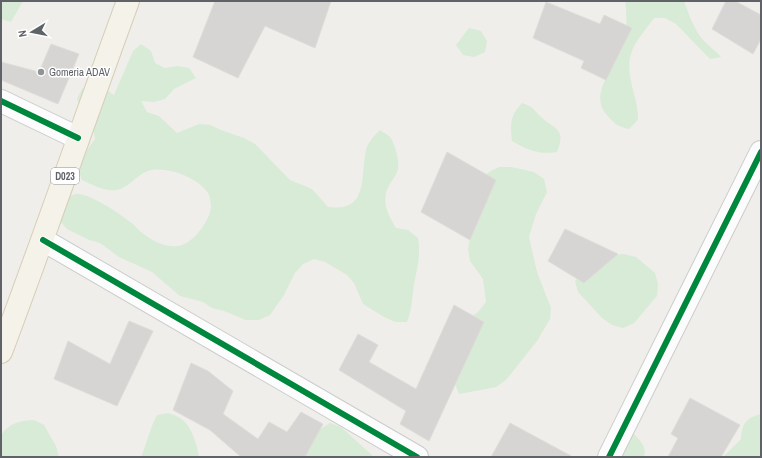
<svg xmlns="http://www.w3.org/2000/svg" width="762" height="458" viewBox="0 0 762 458" font-family="'Archivo Narrow',sans-serif">
	<rect width="100%" height="100%" fill="#efeeea"/>
	<!-- green -->
	<path fill="#d8ebd6" d="M1,1h22l-12,21 -10,-3z
		M625,1h59c5,13 10,30 21,41 5,5 11,9 16,15l-11,2 -34,-35 -11,-6h-11c-19,26 -30,34 -22,68 3,13 6,20 6,34l-9,9c-13,-3 -14,-5 -23,-15 -18,-21 11,-49 18,-70 3,-8 3,-34 1,-43z
		M469,28l12,3 6,10 -2,11 -11,5 -11,-2 -7,-10z
		M141,44l10,7 4,12 10,5 13,-2 11,2 7,10 -22,11 -9,10 -11,3 -13,-1 6,11 12,4 18,17 22,-9 11,1 11,5 23,8 11,6 35,36 22,9 16,18c41,5 32,-29 38,-57 2,-8 8,-14 14,-20 2,2 7,4 10,7 5,7 11,27 7,35 -3,8 -10,13 -11,22 -3,12 4,24 10,34l12,2 10,8c3,18 -1,30 -4,47 -2,13 -2,25 -7,37h-12l-11,-5 -21,-13 -9,-21 -7,-8 -22,-13 -11,-3 -11,5 -8,9 -11,22 -14,20 -11,5h-13l-22,-9 -12,-3 -9,-6 -23,-6 -28,-24 -33,-15 -19,-14 -11,-3 -22,-11 -8,-9 6,-21c4,-2 8,-5 12,-5 14,0 42,19 53,28 5,3 7,7 11,10 19,15 39,22 56,2 6,-7 13,-17 14,-27 0,-3 -1,-9 -2,-12 -8,-17 -44,-30 -61,-24 -12,4 -18,16 -31,19 -12,2 -24,-5 -35,-10l-4,-10 3,-12 14,-19 -2,-11 -7,-8 -9,-21 5,-10c16,-5 19,-3 32,6l19,-44z
		M522,103c12,4 9,4 17,12 15,15 28,12 18,37 -17,3 -30,-2 -45,-11 -2,-17 -2,-25 10,-38z
		M499,167h12l23,5 10,7 3,13 -11,22 -7,23 8,35 14,36 -1,11 -13,22 -31,39 -10,7 -37,7 -9,-22 18,-53 10,-7 8,-10 -3,-23 -13,-18 -2,-12 13,-69 8,-8z
		M624,254l12,3 19,16 3,11 -1,12 -23,27 -11,5 -11,-3 -10,-7 -24,-26 -3,-11 16,-18 10,-6z
		M169,413c3,2 6,2 9,4 13,6 19,27 21,40h-58c6,-14 9,-29 16,-42z
		M761,414v43h-38l18,-18c1,-16 5,-21 20,-25z
		M34,420l10,5 12,21 3,11h-58c0,-7 -1,-17 1,-23 6,-11 21,-14 32,-14z
		M330,423l11,4 33,30h-71l16,-27z
		M634,434c6,6 13,13 10,23h-34l13,-21z"/>
	<!-- building -->
	<path fill="#d6d5d3" stroke="#deddd9" d="M215,1h116l-16,47 -50,-22 -27,52 -45,-21z
		M726,1h9l26,14v24l-8,15 -41,-25z
		M546,2l54,22 4,-9 28,13 -26,52 -25,-12 3,-7 -51,-23z
		M51,44l28,10 -21,50 -57,-24v-18l38,10z
		M447,152l49,28 -26,60 -49,-28z
		M565,229l53,25 -34,29 -36,-22z
		M454,305l30,17 -55,119 -29,-17 6,-13 -67,-41 19,-36 20,11 -9,17 47,27z
		M129,321l24,10 -36,75 -63,-27 14,-38 42,23z
		M191,363l17,8 25,20 -10,23 35,25 11,-17 18,10 14,-20 22,12 -18,33h-64l-31,-27 -37,-20z
		M690,398l50,27 -19,32h-53l10,-19 -7,-4z
		M510,423l63,34h-82z"/>
	<g fill="none" stroke-linecap="round" stroke-linejoin="round">
		<!-- minor casing -->
		<g stroke="#cbcccc" stroke-width="24">
			<path id="minor" d="M1,101l77,37
				M43,240l374,217
				M609,457l152,-305"/>
		</g>
		<!-- primary casing -->
		<g stroke="#d7ceb8" stroke-width="24">
			<path id="primary" d="M1,352c44,-117 84,-234 127,-351"/>
		</g>
		<!-- minor -->
		<use href="#minor" stroke="#fdfcfc" stroke-width="22"/>
		<!-- primary -->
		<use href="#primary" stroke="#f4f2e9" stroke-width="22"/>
		<!-- cycleway casing -->
		<g stroke="#fff" stroke-width="8">
			<path id="cycleway" d="M1,101l77,37
				M43,240l374,217
				M609,457l152,-305"/>
		</g>
		<!-- cycleway -->
		<use href="#cycleway" stroke="#00873e" stroke-width="6"/>
	</g>
	<!-- markers -->
	<circle fill="#919496" stroke="#fff" stroke-width="1.5" cx="41" cy="72" r="4"/>
	<g text-anchor="middle" stroke-width="3" stroke-linejoin="round" paint-order="stroke">
		<!-- shield labels -->
		<rect fill="#fff" stroke="#8f9295" stroke-width="1" x="51" y="168" width="28" height="16" rx="3"/>
		<g font-size="10" font-weight="bold" fill="#5f6368">
			<text x="65" y="180">D023</text>
		</g>
		<!-- poi labels -->
		<g font-size="11" fill="#5f6368" stroke="#fff" text-anchor="start">
			<text x="49" y="76">Gomeria ADAV</text>
		</g>
	</g>
	<!-- border -->
	<rect width="762" height="458" fill="none" stroke="#5f6368" stroke-width="4"/>
	<!-- north arrow -->
	<g transform="translate(32 32) rotate(260)" stroke="#ffffff" stroke-width="3" paint-order="stroke">
	<path d="M0-3L7 15L0 10L-7 15Z" fill="#5f6368"/>
	<text y="-6" font-size="11" font-weight="bold" text-anchor="middle" fill="#5f6368">N</text>
	</g>
</svg>
